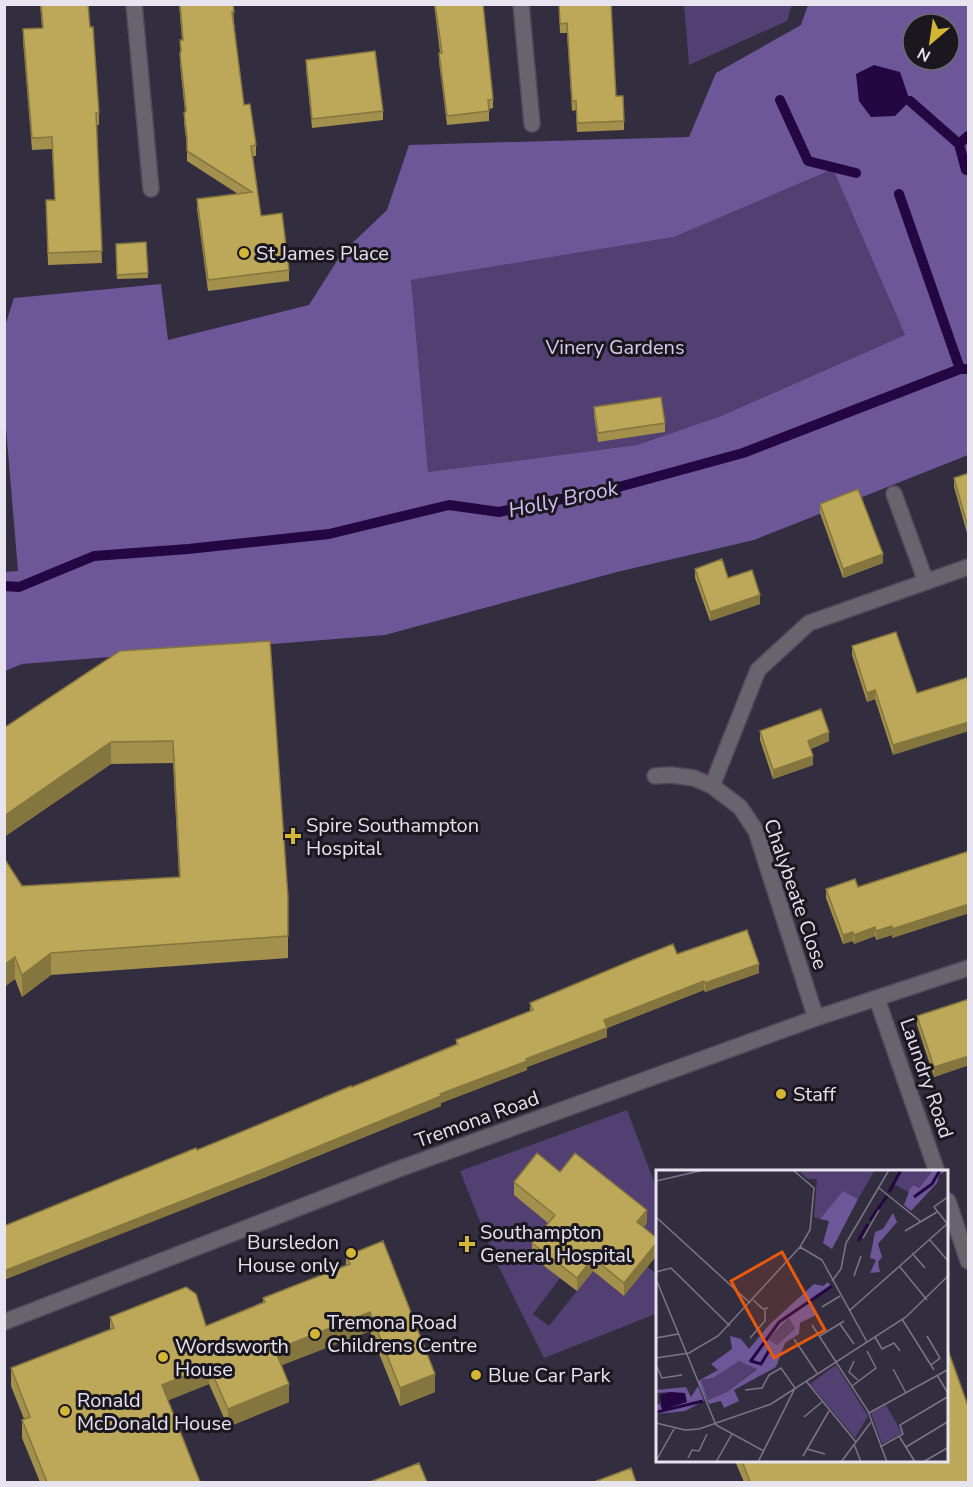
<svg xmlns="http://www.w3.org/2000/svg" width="973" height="1487" viewBox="0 0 973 1487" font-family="'Nunito Sans',sans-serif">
	<rect width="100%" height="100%" fill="#332d40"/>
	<!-- green -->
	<path fill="#514071" d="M684,5v-1l108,1 -5,16 -98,44z
		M833,168l72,167 -184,81 -84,29 -209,27 -18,-192 264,-43z
		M627,1110l31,82v61l-21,-18 10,-12 -92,5 -23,29 28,21 -27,36 16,12 44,-55 31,25 23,-29 11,8v38l-114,45 -50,-101 -34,-86z"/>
	<!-- forest -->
	<path fill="#6e5799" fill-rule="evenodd" d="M808,5h160v450l-214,85 -137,32 -232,63 -363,29 -17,7v-99l13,-1 -14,-167 1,-78 9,-28 147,-14 7,56 141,-35 33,-52 45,-43 22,-65 280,-8 27,-64 85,-48zM913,24h36v36h-36zM833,169l72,166 -184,81 -84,29 -209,27 -17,-192 263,-43z"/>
	<!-- water -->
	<path fill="#230642" d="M874,65l26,7 10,29 -15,15 -24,1 -12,-16 -3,-27z"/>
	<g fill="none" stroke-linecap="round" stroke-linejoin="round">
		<!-- stream -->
		<path stroke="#230642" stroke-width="10" d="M780,100l28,61 48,12
			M910,101l49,43
			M966,170l-7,-26 9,-8
			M899,194l61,175
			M4,586l15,1 75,-31 94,-7 141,-15 120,-29 50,7 116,-24 128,-35 217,-84h8"/>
		<!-- minor casing -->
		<g stroke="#504a5c" stroke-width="18">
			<path id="minor" d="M134,4l17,185
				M521,4l11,120
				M894,494l32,88
				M655,776l16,-1 23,3 18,8 28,21 16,24 60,187
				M712,786l46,-116 51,-47 159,-56
				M877,999l60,173
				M948,1201l20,60
				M4,1322l392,-152 420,-152 152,-50"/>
		</g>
		<!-- minor -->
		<use href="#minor" stroke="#67646e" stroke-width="15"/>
	</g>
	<!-- wall -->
	<path fill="#a2904c" d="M40,4h48l11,109v12h-2l5,138 -54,2 -2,-65h9l-3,-51 -20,1 -9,-109v-12l19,-1z
		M179,4h54l1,18 10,83 12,40v11h-3l8,60 28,54v11l-81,10 -11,-82v-10l41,-5 -51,-33v-16l-3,-22v-10l1,-1 -5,-48v-24h2z
		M434,4h49l10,95v9l-4,1v12l-42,4 -8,-63v-9h1z
		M559,4l57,92 8,25v9l-47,2 -1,-22 -4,1 -1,-16 -4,-62h-7z
		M306,60l77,51v9l-71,8 -6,-59z
		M146,242l2,36 -31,1 -1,-35z
		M594,407l71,16v9l-67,10 -4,-26z
		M969,473v60h-2l-13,-46v-9z
		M820,504l63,59 -40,15 -23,-65z
		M695,569l65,35 -50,17 -15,-43z
		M896,632l-3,123 -18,-56 -8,3 -15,-47v-9z
		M120,651l168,246v61l-237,17 -29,22 -7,-18 -11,8v-129l18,28 157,-9 -6,-114 -62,1 -107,73v-109z
		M760,731l69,10 -18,8 2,16 -40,14 -13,-39z
		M969,851v62l-77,25v-3l-16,5 -1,-4 -21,8 -1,-3 -10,3 -17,-46v-9l32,-2z
		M677,954l82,19 -54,19 -1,-2 -97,38v9l-80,30v3l-86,33v3l-190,77 -54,-33 259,-106v-4l74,-29v-8z
		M969,999v66l-35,12 -17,-52v-9z
		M560,1172l87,51 -4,5 -19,68 -31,-25 -16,20 -45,-34v-14l16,-20 -34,-28v-13z
		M346,1256l89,136 -35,14 -30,-75 -89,34 8,37 -61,25 -19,-43 -41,16 32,82h-160l-18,-44v-18l2,-1 -13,-33v-18l99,-38v-13l96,9 57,-24v-4l83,-33z
		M735,1461h213l21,21h-225z"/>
	<!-- shaded-wall -->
	<path fill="#84763e" d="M883,554v9l-40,15v-9z
		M760,595v9l-50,17v-9z
		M875,690v9l-8,3v-9z
		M969,722v9l-76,24v-10z
		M829,732v9l-21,9v-9z
		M111,742v22l-107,73v-21z
		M813,756v9l-40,14v-9z
		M969,904v9l-77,25v-9z
		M892,926v9l-16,5v-9z
		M875,927v9l-21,8v-9z
		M853,932v9l-10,3v-9z
		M51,953v22l-29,22v-22z
		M15,957v22l-11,8v-22z
		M759,964v9l-54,19v-9z
		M704,981v9l-97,38v9l-80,30v3l-86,33v3l-190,77 -247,97v-9l522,-212 78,-39z
		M969,1056v9l-35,12v-10z
		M647,1210v13l-10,12v-13z
		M658,1241v13l-34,42v-13z
		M593,1258v13l-16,20v-13z
		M370,1312v19l-95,37v-18z
		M209,1366v18l-47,19v-18z
		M435,1374v18l-35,14v-18z
		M289,1384v18l-61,25v-18z"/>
	<!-- building -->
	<path fill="#bca858" stroke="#84763e" stroke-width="1.5" d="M41,4h47l2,23h3l6,86h-3l6,138 -54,2 -2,-53h9l-3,-63 -20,1 -9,-109 20,-1z
		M180,4h53l1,8h-2l12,93 6,-1 6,41 -5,1 10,70 21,-3 7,57 -81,10 -11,-81 55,-7 -65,-41v-13l-3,-25 2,-2 -6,-57 1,-3 -1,-11h3z
		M435,4h48l10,95 -5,1 1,11 -42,5 -8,-63h3z
		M559,4h52l5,92h7l1,25 -47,2 -1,-22h-4l-1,-16 -4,-62 -7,1z
		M375,51l8,60 -71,8 -6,-59z
		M146,242l2,31 -31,2 -1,-31z
		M661,397l4,26 -67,10 -4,-26z
		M969,473v51h-2l-13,-46z
		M858,489l25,65 -40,15 -23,-65z
		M722,559l6,19 24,-8 8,25 -50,17 -15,-43z
		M896,632l21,61 52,-16v45l-76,23 -18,-55 -8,3 -15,-47z
		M270,641l18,256v39l-237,17 -29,22 -7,-18 -11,8v-107l18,28 158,-9 -7,-136 -62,1 -107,74v-88l116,-77z
		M821,709l8,23 -21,9 5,15 -40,14 -13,-39z
		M969,851v53l-77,25v-3l-16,5 -1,-4 -21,8 -1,-3 -10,3 -17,-46 29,-10 3,8z
		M747,930l12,34 -54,19 -1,-2 -100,39 3,8 -81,31 1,2 -87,33 1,2 -190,78 -247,97v-45l192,-78 1,2 44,-18 110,-46 1,1 106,-43 -2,-4 77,-30 -3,-7 105,-44 38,-15 4,10z
		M969,999v57l-35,11 -17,-51z
		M537,1153l23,19 15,-19 72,57 -10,12 21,17v2l-34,42 -31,-25 -16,20 -45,-35 23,-28 -41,-33z
		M383,1241l52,133 -35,14 -30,-76 -95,38 14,34 -61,25 -19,-43 -47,19 38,97h-153l-25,-62 8,-3 -19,-49 103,-40 -4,-11 76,-30 10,7 10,32 59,-24 -2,-4 87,-34 -4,-8z
		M948,1350l21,59v73h-219l-8,-21h206z
		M419,1463l8,19h-57z
		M631,1468l5,14h-42z"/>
	<!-- markers -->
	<g fill="#d3b635" stroke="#1a171f" stroke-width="2">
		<circle cx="244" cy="253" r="6"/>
		<path d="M290 827h6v6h6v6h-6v6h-6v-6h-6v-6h6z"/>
		<circle cx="781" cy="1094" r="6"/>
		<path d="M464 1235h6v6h6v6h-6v6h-6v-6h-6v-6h6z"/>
		<circle cx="351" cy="1253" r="6"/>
		<circle cx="315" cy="1334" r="6"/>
		<circle cx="163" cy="1357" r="6"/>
		<circle cx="476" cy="1375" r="6"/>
		<circle cx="65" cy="1411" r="6"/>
	</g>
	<g text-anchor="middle" stroke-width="6" stroke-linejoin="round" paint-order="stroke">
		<!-- poi labels -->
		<g font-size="20" fill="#e7e3ef" stroke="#1a171f" text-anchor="start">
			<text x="256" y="260">St James Place</text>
			<text x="306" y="832">Spire Southampton<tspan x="306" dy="23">Hospital</tspan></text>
			<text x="793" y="1101">Staff</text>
			<text x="480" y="1239">Southampton<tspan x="480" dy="23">General Hospital</tspan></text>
			<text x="339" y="1249" text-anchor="end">Bursledon<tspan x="339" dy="23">House only</tspan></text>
			<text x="327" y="1329">Tremona Road<tspan x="327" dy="23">Childrens Centre</tspan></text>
			<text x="175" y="1353">Wordsworth<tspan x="175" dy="23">House</tspan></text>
			<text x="488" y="1382">Blue Car Park</text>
			<text x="77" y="1407">Ronald<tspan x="77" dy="23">McDonald House</tspan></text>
		</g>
		<!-- park labels -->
		<g font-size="20" fill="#d7cbf1" stroke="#1a171f">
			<text x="615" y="354">Vinery Gardens</text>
		</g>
		<!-- street labels -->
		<g font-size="20" fill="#e7e3ef" stroke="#1a171f">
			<text transform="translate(796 894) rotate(71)" y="7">Chalybeate Close</text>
			<text transform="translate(927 1078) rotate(71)" y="7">Laundry Road</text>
			<text transform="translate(477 1119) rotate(-20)" y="7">Tremona Road</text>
		</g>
		<!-- water labels -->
		<g font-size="21" font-style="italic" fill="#d1bff8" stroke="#1a171f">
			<text transform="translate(563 499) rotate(-12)" y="7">Holly Brook</text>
		</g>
	</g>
	<!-- overview -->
	<g transform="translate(656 1170)">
		<rect width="292" height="292" fill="#332d40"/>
		<path d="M147,0h72l-17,29 -15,-8 -23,28 -6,-2 3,-38h-9l-7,-6zM247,0h30l-15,19 -4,-4 -4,8 -16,-9zM133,148l6,9 -18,18 -9,-6zM83,190l18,8 -30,24 -19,8 -7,-20 12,-2zM180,195l32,51 -13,22 -45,-54zM230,235l16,28 -20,11 -11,-31z" fill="#514071"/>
		<path d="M277,0h15l-9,5 -2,8 -26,28 -7,-6 6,-16 3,-4 6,3zM187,21l15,8 -26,50 -9,-6 6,-22 -9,-2zM237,43l4,9 -19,22 4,13 -4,5 2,10 -10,1 6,-13 -6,-2 5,-26 8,-3zM172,112l4,6 -24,13 8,14 -16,8 -1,11 -14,9 -9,24 -42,23 5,11 -15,7 -3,-7 -12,3 -11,-23 20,-11 -7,-6 21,-15 -2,-13 11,3 8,10 21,-25 44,-40 9,2zM133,148l6,10 -18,17 -9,-6zM83,191l18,8 -30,23 -19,8 -7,-20 12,-2zM42,216l6,15 -19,10 -29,3v-8l4,-3 1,5 10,-16 -15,1v9v-12l30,-3 5,10z" fill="#6e5799" fill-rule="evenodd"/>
		<path d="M15,222l14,1 2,9 -25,8 -2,-15z" fill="#230642"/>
		<path fill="none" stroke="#230642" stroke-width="3" d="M233,22l12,-22M258,27l18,-13 8,-14M214,50l17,-24M202,71l10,-17M95,191l10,3 9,-15M94,192l29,-40 53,-36M1,242l46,-11"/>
		<path fill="none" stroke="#7b7686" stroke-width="1.5" d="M0,11l48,-11M223,18l41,33M293,26l-15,11 15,19M0,47l94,86M249,61l32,-19M207,68l16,-28M273,69l20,23M144,77l22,13 45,82M256,83l13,15M244,97l27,33M0,102l15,-4 59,58M198,106l7,-20M0,109l60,146 48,26M176,111l9,-12 5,-26 43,-73M97,130l10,9 5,-1M166,137l18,-11M193,141l98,-87M246,149l32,51M184,154l14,20M156,155l56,86 19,51M164,166l24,-15M271,166l13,22 -9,7M219,167l7,12 12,-6 6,8M0,168l22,-4M94,168l15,-17v-11M138,169l23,34M0,188l33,-5 29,-17 82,-89 10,-17 4,-42 -21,-18M198,191l-5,11 9,8M0,195l6,13 20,-3M237,199l13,24M281,205l12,20M150,211l50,61M196,216l24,-18 -9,-17M89,220l17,-2 7,-13 12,-7 14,20 -37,74M213,243l80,-44M148,247l18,-15M0,253l29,7 14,-1 72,-25 135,-87 43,-42M243,266l16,26M198,274l7,18M224,277l23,-13 -3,-9 49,-29M250,277l43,-26M151,279l18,5M147,286l26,-45M32,288l4,-8 7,1 8,-17M0,291l18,-32M60,292l16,-28M185,292l30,-40M267,292l26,-15"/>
		<path fill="#e8590c" fill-opacity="0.15" stroke="#e8590c" stroke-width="3" d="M126,82l43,78 -51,28 -43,-77z"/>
		<rect width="292" height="292" fill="none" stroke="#e7e3ef" stroke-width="3"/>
	</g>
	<!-- border -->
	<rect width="973" height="1487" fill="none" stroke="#e7e3ef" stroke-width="12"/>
	<!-- north arrow -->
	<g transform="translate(931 42) rotate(209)"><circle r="28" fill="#1a171f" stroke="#6c6972" stroke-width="1.5"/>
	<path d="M0-4.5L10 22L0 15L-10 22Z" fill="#d3b635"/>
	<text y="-9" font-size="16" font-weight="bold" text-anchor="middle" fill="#e7e3ef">N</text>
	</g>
</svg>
